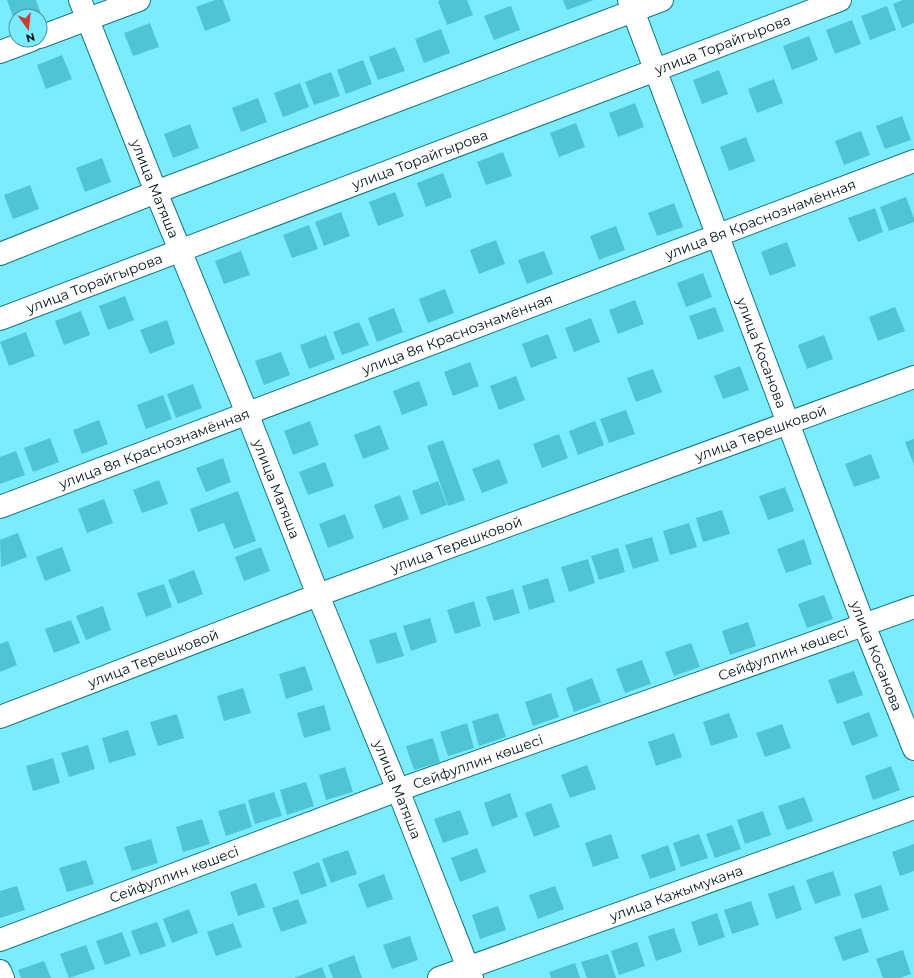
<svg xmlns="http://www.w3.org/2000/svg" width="914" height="978" viewBox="0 0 914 978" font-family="Montserrat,sans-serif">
	<rect width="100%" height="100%" fill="#7aecfd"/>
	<!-- building -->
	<path fill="#4ec4d5" d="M7,0h29l5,14 -7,2h-18v6l-1,1z
		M215,0h8l8,21 -26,10 -9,-24z
		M441,0h26l6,15 -26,10 -9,-24z
		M563,0h31l-27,10z
		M903,0h11v23l-12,5 -9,-24z
		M511,6l9,24 -26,10 -10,-24z
		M887,6l9,24 -26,10 -9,-24z
		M852,20l9,24 -26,10 -9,-24z
		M150,23l9,24 -26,9 -9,-23z
		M441,29l9,24 -26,10 -9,-24z
		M809,36l9,24 -26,10 -9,-24z
		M395,47l10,24 -27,9 -9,-23z
		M62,55l10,24 -26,10 -9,-24z
		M363,60l9,24 -26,10 -9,-24z
		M719,70l9,24 -26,10 -9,-24z
		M331,72l9,24 -26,9 -9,-23z
		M774,79l9,24 -26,10 -9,-24z
		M300,83l9,24 -26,10 -9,-24z
		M258,98l9,24 -26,10 -9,-24z
		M635,103l9,24 -26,10 -9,-24z
		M902,116l9,24 -26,9 -9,-23z
		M576,123l9,24 -26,10 -9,-24z
		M190,124l9,24 -26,10 -9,-24z
		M861,131l9,24 -26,10 -9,-24z
		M746,137l9,24 -26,10 -9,-24z
		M503,152l9,24 -26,9 -9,-23z
		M102,158l9,24 -26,10 -9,-24z
		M443,173l9,24 -26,10 -9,-24z
		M30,185l9,24 -26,10 -9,-24z
		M395,192l9,24 -26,10 -9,-24z
		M906,197l8,21v4l-25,9 -9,-24z
		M674,203l9,24 -26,9 -9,-23z
		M875,208l8,24 -25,10 -10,-24z
		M341,212l9,24 -26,10 -9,-24z
		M309,225l9,24 -26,9 -9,-23z
		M616,226l9,24 -26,10 -9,-24z
		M496,240l9,24 -26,10 -9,-24z
		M787,242l9,24 -26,10 -9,-24z
		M241,251l9,24 -26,9 -9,-23z
		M544,251l9,23 -26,10 -9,-24z
		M703,273l9,24 -26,10 -9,-24z
		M445,289l9,24 -26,10 -9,-24z
		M125,296l9,24 -26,10 -9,-24z
		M635,300l9,24 -26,10 -9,-24z
		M715,307l9,24 -26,9 -9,-24z
		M895,307l10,24 -27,10 -9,-24z
		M394,308l9,24 -26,10 -9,-24z
		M81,311l9,24 -26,10 -9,-24z
		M591,318l9,24 -26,10 -9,-24z
		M167,320l8,24 -25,10 -10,-24z
		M359,322l10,23 -27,10 -9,-23z
		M26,332l9,24 -26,10 -9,-24z
		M548,334l9,24 -26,10 -9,-24z
		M326,335l9,24 -26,10 -9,-24z
		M824,335l9,24 -26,10 -9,-24z
		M281,352l9,23 -26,10 -9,-24z
		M470,362l9,24 -26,10 -9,-24z
		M740,366l9,24 -26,9 -9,-23z
		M653,369l9,23 -26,10 -9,-24z
		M516,376l9,24 -26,10 -9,-24z
		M419,381l9,24 -26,10 -9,-24z
		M193,384l9,24 -26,10 -9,-24z
		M163,395l9,24 -26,10 -9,-24z
		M626,410l9,24 -26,9 -9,-24z
		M99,420l9,24 -26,10 -9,-24z
		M310,421l9,24 -26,10 -9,-24z
		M595,421l9,24 -26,10 -9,-24z
		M380,425l9,24 -26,10 -9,-24z
		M559,434l9,24 -26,10 -9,-24z
		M50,438l9,24 -26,10 -9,-24z
		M914,439v26l-9,-23z
		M443,440l22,60 -17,6 -21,-60z
		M16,451l9,24 -25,9v-27z
		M871,454l9,24 -26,9 -9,-23z
		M223,458l8,24 -25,10 -10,-24z
		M499,459l9,24 -26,10 -10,-24z
		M325,462l9,24 -26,9 -9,-23z
		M159,480l9,24 -26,9 -9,-23z
		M438,481l9,24 -26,10 -9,-24z
		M785,487l9,24 -26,9 -9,-24z
		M238,491l18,50 -22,8 -10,-26 -26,9 -8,-23z
		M400,495l9,24 -26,10 -9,-24z
		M104,499l9,24 -26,10 -9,-24z
		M722,510l8,24 -27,8 -7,-24z
		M345,514l9,24 -26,10 -9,-24z
		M689,523l8,24 -27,8 -7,-24z
		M18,533l9,24 -26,10 -1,-27z
		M652,537l7,24 -26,8 -8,-24z
		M804,539l8,25 -26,9 -9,-24z
		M62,547l9,24 -26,10 -9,-24z
		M261,547l9,24 -26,10 -9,-24z
		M618,548l7,24 -26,8 -8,-24z
		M588,559l7,24 -26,9 -8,-25z
		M194,570l9,24 -25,10 -10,-24z
		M548,578l7,24 -26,8 -7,-24z
		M164,584l8,23 -26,10 -9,-24z
		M513,589l7,24 -26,8 -8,-24z
		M824,595l9,24 -26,9 -9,-24z
		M474,601l7,25 -26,8 -8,-24z
		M103,606l8,24 -25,10 -10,-24z
		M430,618l7,24 -26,9 -8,-25z
		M71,620l9,23 -26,10 -9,-24z
		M748,622l8,24 -26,9 -8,-24z
		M396,632l8,24 -27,8 -8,-24z
		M8,641l9,24 -17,7v-28z
		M691,643l9,24 -26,9 -9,-24z
		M642,660l9,24 -26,9 -9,-24z
		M305,666l8,24 -27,9 -7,-25z
		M854,671l9,24 -26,9 -9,-24z
		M592,678l9,24 -27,10 -8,-24z
		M243,688l8,25 -27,8 -7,-25z
		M551,693l8,24 -26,9 -8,-24z
		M324,705l7,25 -27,8 -7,-25z
		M869,712l9,24 -26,10 -9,-24z
		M498,713l8,24 -27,9 -7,-25z
		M729,713l9,24 -27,9 -8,-24z
		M177,714l7,24 -26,8 -8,-24z
		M467,723l7,25 -26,8 -8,-24z
		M782,724l9,24 -26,9 -9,-24z
		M128,730l8,25 -27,8 -7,-25z
		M674,733l8,24 -26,9 -8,-24z
		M433,738l7,24 -26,8 -8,-24z
		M88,745l7,24 -26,8 -8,-24z
		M53,758l7,25 -27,8 -7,-25z
		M587,765l9,24 -26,9 -9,-23z
		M891,766l9,24 -27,10 -8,-24z
		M345,767l8,25 -27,8 -7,-25z
		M306,782l8,24 -27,9 -7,-25z
		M274,792l8,24 -27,8 -7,-24z
		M510,793l8,24 -26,10 -8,-24z
		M804,797l9,24 -26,9 -9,-24z
		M245,803l7,24 -26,9 -8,-25z
		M551,803l9,24 -26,10 -9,-24z
		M460,810l9,24 -26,9 -9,-24z
		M763,811l8,24 -26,9 -8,-24z
		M202,819l8,25 -27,8 -7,-25z
		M732,825l9,24 -26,9 -9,-24z
		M611,834l8,24 -26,9 -8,-24z
		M699,834l9,24 -27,9 -8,-24z
		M151,839l7,24 -26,8 -8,-24z
		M914,844v27l-14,5 -8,-24z
		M668,845l8,25 -26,9 -9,-24z
		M477,848l9,24 -26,10 -9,-24z
		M348,850l9,24 -26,9 -9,-24z
		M86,860l8,24 -27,8 -8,-24z
		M319,862l8,24 -26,9 -8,-23z
		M833,871l8,24 -26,9 -9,-24z
		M384,874l9,25 -26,9 -9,-24z
		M256,883l9,24 -27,9 -8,-24z
		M794,885l8,25 -26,9 -8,-25z
		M881,885l8,25 -27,9 -8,-25z
		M17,886l8,24 -25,8v-27z
		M555,886l9,23 -26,10 -9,-24z
		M298,899l9,24 -26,9 -9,-24z
		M751,901l8,24 -27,9 -8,-24z
		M498,906l8,24 -26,9 -8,-24z
		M189,909l9,24 -26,10 -9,-24z
		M717,913l8,24 -26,9 -8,-24z
		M157,922l9,24 -26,9 -9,-24z
		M233,923l9,24 -26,9 -9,-24z
		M674,928l8,24 -26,9 -8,-25z
		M861,928l8,24 -26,9 -9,-24z
		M122,932l9,24 -26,9 -9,-24z
		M410,936l8,24 -26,9 -9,-24z
		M637,942l8,24 -26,9 -8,-24z
		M86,945l9,24 -26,9 -9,-24z
		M903,950l8,24 -11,4h-17l-7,-19z
		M608,954l8,24h-29l-6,-16z
		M354,955l8,23h-29l-5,-13z
		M44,961l7,17h-30l-3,-8z
		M575,963l5,15h-29l-2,-6z
		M322,967l4,11h-32z"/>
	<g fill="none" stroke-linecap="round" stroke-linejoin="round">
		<!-- minor casing -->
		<g stroke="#137683" stroke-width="24">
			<g id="minor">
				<path id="s1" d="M80,0l76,192 91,221 71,182 80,195 74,188"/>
				<path id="s2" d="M629,0l235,625 50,124"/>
				<path d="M40,37l99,-37"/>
				<path d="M0,52l32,-12"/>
				<path d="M0,254l156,-62 506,-192"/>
				<path id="s3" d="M0,319l840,-319"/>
				<path id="s4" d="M0,507l914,-346"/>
				<path id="s5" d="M0,717l318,-122 596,-218"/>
				<path id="s6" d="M0,940l398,-150 516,-183"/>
				<path d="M0,971l3,7"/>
				<path id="s7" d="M439,978l475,-170"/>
			</g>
		</g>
		<!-- minor -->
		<use href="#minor" stroke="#fff" stroke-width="22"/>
	</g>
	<g text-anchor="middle" stroke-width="3" stroke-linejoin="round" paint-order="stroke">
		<!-- street labels -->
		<g font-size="14" fill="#00161a" stroke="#7aecfd">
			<text dy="5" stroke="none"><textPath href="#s3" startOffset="773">улица Торайгырова</textPath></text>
			<text dy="5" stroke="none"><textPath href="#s3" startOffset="449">улица Торайгырова</textPath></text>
			<text dy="5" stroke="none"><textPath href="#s1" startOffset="203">улица Матяша</textPath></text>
			<text dy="5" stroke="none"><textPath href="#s4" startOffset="813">улица 8я Краснознамённая</textPath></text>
			<text dy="5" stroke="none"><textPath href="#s3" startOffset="101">улица Торайгырова</textPath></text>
			<text dy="5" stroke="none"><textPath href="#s4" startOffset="489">улица 8я Краснознамённая</textPath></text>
			<text dy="5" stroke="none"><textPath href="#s2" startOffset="377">улица Косанова</textPath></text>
			<text dy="5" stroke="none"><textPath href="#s5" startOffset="812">улица Терешковой</textPath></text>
			<text dy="5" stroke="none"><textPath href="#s4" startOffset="165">улица 8я Краснознамённая</textPath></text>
			<text dy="5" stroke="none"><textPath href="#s1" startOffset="527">улица Матяша</textPath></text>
			<text dy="5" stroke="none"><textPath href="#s5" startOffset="488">улица Терешковой</textPath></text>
			<text dy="5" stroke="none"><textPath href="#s6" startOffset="834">Сейфуллин көшесі</textPath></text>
			<text dy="5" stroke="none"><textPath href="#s2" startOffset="701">улица Косанова</textPath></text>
			<text dy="5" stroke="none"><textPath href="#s5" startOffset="164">улица Терешковой</textPath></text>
			<text dy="5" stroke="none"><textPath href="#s6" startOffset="510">Сейфуллин көшесі</textPath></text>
			<text dy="5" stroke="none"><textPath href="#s1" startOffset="851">улица Матяша</textPath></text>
			<text dy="5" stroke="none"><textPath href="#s6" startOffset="186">Сейфуллин көшесі</textPath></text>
			<text dy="5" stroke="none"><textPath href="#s7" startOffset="252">улица Кажымукана</textPath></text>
		</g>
	</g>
	<!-- north arrow -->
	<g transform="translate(28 28) rotate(165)"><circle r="19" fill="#7aecfd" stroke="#4996a2"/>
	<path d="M0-3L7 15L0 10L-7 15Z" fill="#cc3e34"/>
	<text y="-6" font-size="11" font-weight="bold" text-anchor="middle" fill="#00161a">N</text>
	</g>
</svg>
